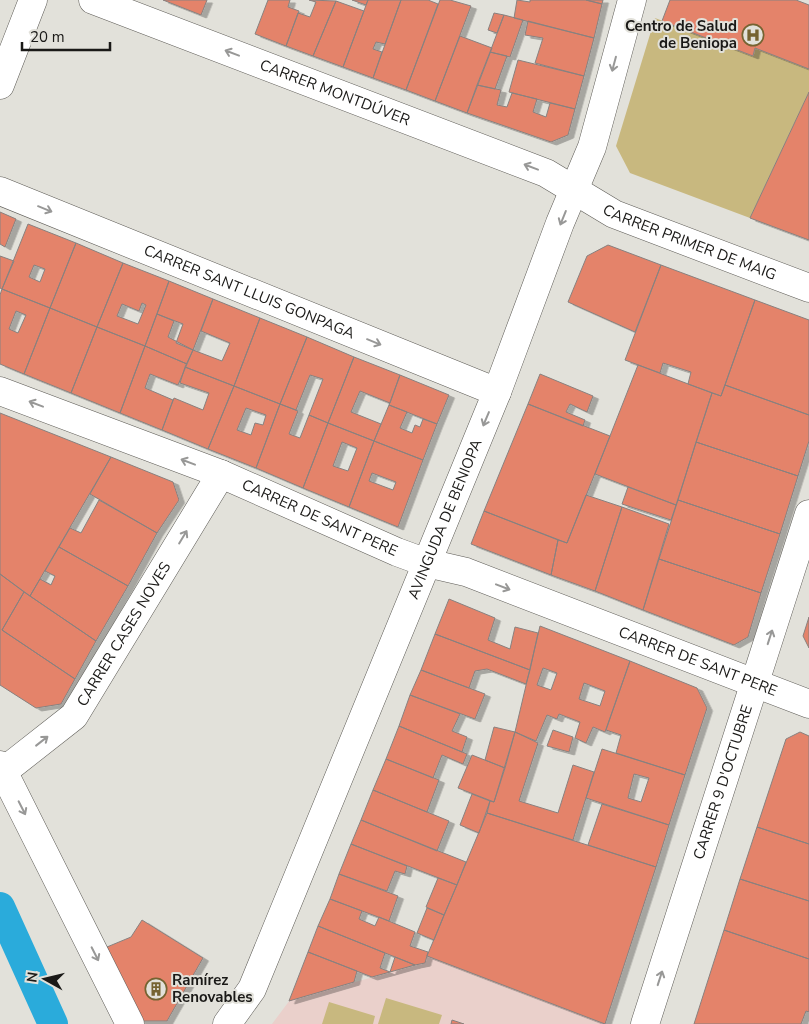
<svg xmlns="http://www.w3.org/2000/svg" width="809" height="1024" viewBox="0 0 809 1024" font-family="'Nunito Sans',sans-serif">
	<defs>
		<filter id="shadow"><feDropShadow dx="5.5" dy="3" stdDeviation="0" flood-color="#0004"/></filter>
	</defs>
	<rect width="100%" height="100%" fill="#e2e1da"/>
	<!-- education -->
	<path fill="#ead0cb" d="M427,956l178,68h-333l18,-24 134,-37z"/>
	<!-- green -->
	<path fill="#c8b87f" d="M655,18l98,38 2,-8 54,21v23l-59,126 -120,-45 -14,-27z
		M386,998l56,17 -3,9h-61z
		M329,1002l46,14 -2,8h-51z"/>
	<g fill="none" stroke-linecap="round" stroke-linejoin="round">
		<!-- canal -->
		<path stroke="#2aabdb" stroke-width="30" d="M0,907l53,117"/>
	</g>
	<!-- building -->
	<path fill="#e4836a" stroke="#88817f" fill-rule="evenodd" filter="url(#shadow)" d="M163,0h44l-6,15z
		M268,0h22l-2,7 11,4 -13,35 -31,-12z
		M309,0l27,1 -23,55 -27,-10 12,-33 12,4 6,-15z
		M352,0h16l-2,5z
		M368,0h33l-16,44 -9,-2 -3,7 9,3 -9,26 -30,-11z
		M401,0h27l10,4 -32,86 -33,-12z
		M440,0h10l21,6 -36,95 -29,-11z
		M517,0l13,2v-2h56l16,4 -8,34 -80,-20z
		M586,0h17l-1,4z
		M670,0h126l13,5v64l-54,-21 -2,8 -91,-35z
		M336,1l28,10 -21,56 -30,-11z
		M494,13l10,2 -7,18 -9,-3z
		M504,15l19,5 -13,37 -20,-5z
		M528,21l66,17 -10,38 -49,-13 8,-25 -18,-3z
		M460,36l32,12 -25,65 -32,-12z
		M490,52l17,4 -12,33 -18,-4z
		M518,60l66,16 -9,33 -66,-17z
		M477,85l24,5 -4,15 10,2 5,-14 25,6 -4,13 13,5 4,-14 25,6 -7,26 -17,7 -84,-29z
		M809,92v148l-59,-22z
		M0,212l16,7 -11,28 -5,-3z
		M28,224l48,19 -26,65 -48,-19zM34,265l11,4 -5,13 -11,-5z
		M76,243l47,20 -26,64 -47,-19z
		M608,245l53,20 -26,67 -67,-30 19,-46z
		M0,256l14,5 -12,28 -2,-1z
		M123,263l46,18 -24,65 -48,-19zM142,303l4,2 -8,19 -21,-8 5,-12 17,7z
		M661,265l94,35 -34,96 -33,-12 3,-12 -28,-9 -3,10 -35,-13z
		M169,281l44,18 -20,51 -17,-7 7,-19 -26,-10z
		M2,289l48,19 -26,66 -24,-10v-69zM16,311l10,4 -8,18 -9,-4z
		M213,299l47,19 -26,68 -49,-19 8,-17 29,11 8,-18 -29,-12z
		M755,300l54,20v95l-84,-30z
		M50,308l47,19 -26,66 -47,-19z
		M157,314l17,7 -6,16 25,13 -6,14 -42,-18z
		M260,318l47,19 -27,67 -46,-18z
		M97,327l48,19 -25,67 -49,-20z
		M307,337l47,20 -26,66 -19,-8 14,-36 -13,-4 -14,35 -16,-6z
		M145,346l42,18 -9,21 -28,-11 -5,14 28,12 -11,30 -42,-17z
		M354,357l46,18 -10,28 -30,-12 -9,21 30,12 -7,17 -46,-18z
		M638,365l74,28 -36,112 -81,-31z
		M185,367l49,19 -26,63 -46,-19 12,-32 29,12 6,-17 -29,-10z
		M540,374l53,22 -6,16 -17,-8 -4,8 19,8 -2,6 -55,-22z
		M400,375l49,20 -12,29 -48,-19z
		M725,385l84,30v26l-11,35 -102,-34 16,-49 9,3z
		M234,386l46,18 -24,64 -48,-19zM246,408l20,7 -3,10 -8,-2 -4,12 -14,-5z
		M280,404l18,7 -9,23 11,4 9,-23 19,8 -25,65 -47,-20z
		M528,404l82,32 -43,107 -83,-32z
		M389,405l18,7 -7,16 12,5 3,-8 5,2 3,-8 14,5 -14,36 -49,-19z
		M0,413l111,44 -81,139 -30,-22z
		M328,423l46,18 -25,66 -46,-19zM342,442l15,6 -9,23 -15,-5z
		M374,441l49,19 -25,67 -49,-20zM372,473l24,9 -3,8 -24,-9z
		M696,442l102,34 -18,58 -102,-34z
		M111,457l62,25 6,18 -22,33 -67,-39z
		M628,487l48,18 -5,15 -49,-16z
		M586,495l36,12 -27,84 -44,-16 7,-35 9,3z
		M99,500l58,33 -29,53 -69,-39 11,-19 11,5z
		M678,500l102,34 -19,59 -102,-34z
		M622,507l47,17 -26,86 -48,-19z
		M484,511l74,29 -7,35 -80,-31z
		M59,547l69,39 -32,55 -66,-45 10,-17 11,6 4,-9 -10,-5z
		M659,559l102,34 -13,44 -14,8 -91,-35z
		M0,574l24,18 -22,38 73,49 -14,25 -25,4 -36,-23z
		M24,592l72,49 -21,38 -73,-49z
		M449,599l46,19 -7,22 22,9 5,-22 23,6 -8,37 -95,-36z
		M809,617v31l-6,-12z
		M540,626l90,35 -25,71 -12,-5 -7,16 -11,-5 5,-16 -21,-8 -2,5 -10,-4 -11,26 -21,-9zM543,668l14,5 -6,17 -14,-5zM584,683l21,8 -5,15 -21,-7z
		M435,634l95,36 -4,14 -39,-15 -12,2 -6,17 -48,-18z
		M630,661l67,27 10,20 -22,67 -69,-22 5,-18 -15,-5z
		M421,670l64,24 -10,25 -65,-24z
		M410,695l50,19 -8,17 15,6 -5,15 -63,-26z
		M399,726l68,28 -4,10 -21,-9 -9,23 -47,-19z
		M494,727l21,5 -10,36 -20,-8z
		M553,730l20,7 -4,15 -22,-6z
		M515,732l23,11 -19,58 39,12 15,-48 21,7 -21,68 -86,-27 3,-12 4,1z
		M800,732l9,4v108l-52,-17 29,-88z
		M602,749l83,26 -16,50 -83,-27zM634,774l15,4 -8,24 -13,-4z
		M472,755l33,13 -11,34 -36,-14z
		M386,759l53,21 -12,32 -54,-22z
		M373,790l76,31 -12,30 -76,-31z
		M472,794l18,7 -11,32 -19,-8z
		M602,804l67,21 -13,42 -68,-22z
		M487,813l169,54 -51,157 -178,-68z
		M361,820l105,42 -9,23 -106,-41z
		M757,827l52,17v57l-69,-22z
		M351,844l56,22 -2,8 -10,-3 -8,20 -48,-17z
		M339,874l59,22 -9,25 -59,-22z
		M438,878l19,7 -13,30 -18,-8z
		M740,879l69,22v58l-85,-29z
		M330,899l32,12 -3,8 16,7 4,-9 36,15 -5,14 18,6 -3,11 -10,2 -97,-39z
		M427,908l17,7 -10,25 -17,-7z
		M142,920l61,38 -36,63h-27l-33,-74 24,-10z
		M318,926l67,27 -5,15 10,4 5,-15 20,8 -43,12 -64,-25z
		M724,930l85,29v53l-3,-1 -5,13h-107z
		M308,952l49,19 -3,11 -65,19z
		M452,1020l12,4h-13z"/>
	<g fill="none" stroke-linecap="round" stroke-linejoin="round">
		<!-- street casing -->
		<g stroke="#5d5b56" stroke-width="29">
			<g id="street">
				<path id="s1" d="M93,0l453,173 68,41 195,74"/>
				<path d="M0,85l33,-85"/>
				<path id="s2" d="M0,191l497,201"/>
				<path id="s3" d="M0,391l221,83 176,78 30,11 39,9 343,132"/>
				<path d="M0,765l130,259"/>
				<path id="s4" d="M4,771l70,-55 147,-242"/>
				<path id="s5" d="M227,1024l25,-35 245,-597 63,-169 32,-76 40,-147"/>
				<path id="s6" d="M645,1024l164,-510"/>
			</g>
		</g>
		<!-- street -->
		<use href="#street" stroke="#fff" stroke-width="28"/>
	</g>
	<!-- one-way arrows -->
	<defs><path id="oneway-shaft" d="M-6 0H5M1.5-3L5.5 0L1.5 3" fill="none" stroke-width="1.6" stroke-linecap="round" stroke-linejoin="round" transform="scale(1.25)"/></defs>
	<g stroke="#989897">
		<use href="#oneway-shaft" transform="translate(232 53) rotate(-159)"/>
		<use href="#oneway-shaft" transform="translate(614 64) rotate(105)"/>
		<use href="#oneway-shaft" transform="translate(531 167) rotate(-159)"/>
		<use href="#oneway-shaft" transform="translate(45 209) rotate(22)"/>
		<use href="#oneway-shaft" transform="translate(563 218) rotate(112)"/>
		<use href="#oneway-shaft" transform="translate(374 342) rotate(22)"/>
		<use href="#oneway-shaft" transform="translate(36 404) rotate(-159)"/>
		<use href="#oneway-shaft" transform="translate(486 419) rotate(113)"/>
		<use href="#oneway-shaft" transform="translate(188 462) rotate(-159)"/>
		<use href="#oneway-shaft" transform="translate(183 537) rotate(-59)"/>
		<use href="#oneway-shaft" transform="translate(503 587) rotate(21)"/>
		<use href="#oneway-shaft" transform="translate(770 637) rotate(-72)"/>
		<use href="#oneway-shaft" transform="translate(42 741) rotate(-38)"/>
		<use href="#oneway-shaft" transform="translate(22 808) rotate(63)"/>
		<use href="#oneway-shaft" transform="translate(95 954) rotate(63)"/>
		<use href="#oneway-shaft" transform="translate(660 978) rotate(-72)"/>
	</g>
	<!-- icons -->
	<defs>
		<g id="hospital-ring" transform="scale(1.125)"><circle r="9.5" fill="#e2e1da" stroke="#756331" stroke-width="1.5"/><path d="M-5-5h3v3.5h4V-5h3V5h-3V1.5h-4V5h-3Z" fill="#756331"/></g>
		<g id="building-ring" transform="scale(1.125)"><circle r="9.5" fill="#e2e1da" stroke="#756331" stroke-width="1.5"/><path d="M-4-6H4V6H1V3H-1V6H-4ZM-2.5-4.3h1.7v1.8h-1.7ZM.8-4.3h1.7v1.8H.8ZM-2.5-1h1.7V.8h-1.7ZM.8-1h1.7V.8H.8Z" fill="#756331"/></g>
	</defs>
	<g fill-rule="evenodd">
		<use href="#hospital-ring" x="753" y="35"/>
		<use href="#building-ring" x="156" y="989"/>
	</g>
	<g text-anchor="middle" stroke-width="4" stroke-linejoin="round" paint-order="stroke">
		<!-- poi labels -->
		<g font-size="15" font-weight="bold" fill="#1a1917" stroke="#e2e1da" text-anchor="end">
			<text x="737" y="31">Centro de Salud<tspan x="737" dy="17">de Beniopa</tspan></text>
			<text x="172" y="985" text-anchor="start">Ramírez<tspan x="172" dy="17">Renovables</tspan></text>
		</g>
		<!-- street labels -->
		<g font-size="15" fill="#1a1917" stroke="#e2e1da">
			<text dy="5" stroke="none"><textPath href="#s1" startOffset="259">CARRER MONTDÚVER</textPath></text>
			<text dy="5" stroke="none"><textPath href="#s1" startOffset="645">CARRER PRIMER DE MAIG</textPath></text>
			<text dy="5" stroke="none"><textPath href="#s2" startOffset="269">CARRER SANT LLUIS GONPAGA</textPath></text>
			<text dy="5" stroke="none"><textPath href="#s3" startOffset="344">CARRER DE SANT PERE</textPath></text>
			<text dy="5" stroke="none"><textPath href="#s5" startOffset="551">AVINGUDA DE BENIOPA</textPath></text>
			<text dy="5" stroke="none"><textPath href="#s4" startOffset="185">CARRER CASES NOVES</textPath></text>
			<text dy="5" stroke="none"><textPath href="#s3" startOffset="749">CARRER DE SANT PERE</textPath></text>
			<text dy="5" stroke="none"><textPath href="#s6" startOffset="254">CARRER 9 D'OCTUBRE</textPath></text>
		</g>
	</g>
	<!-- north arrow -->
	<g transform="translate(45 979) rotate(278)" stroke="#e2e1da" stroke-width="4" paint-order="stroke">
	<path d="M0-4L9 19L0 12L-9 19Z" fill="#1a1917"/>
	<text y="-8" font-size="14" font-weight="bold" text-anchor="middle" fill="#1a1917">N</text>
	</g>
	<!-- scale -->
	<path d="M22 42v8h88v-8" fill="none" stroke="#1a1917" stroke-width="2.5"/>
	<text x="30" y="42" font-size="15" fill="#1a1917" stroke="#e2e1da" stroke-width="4" paint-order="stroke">20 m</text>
</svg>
